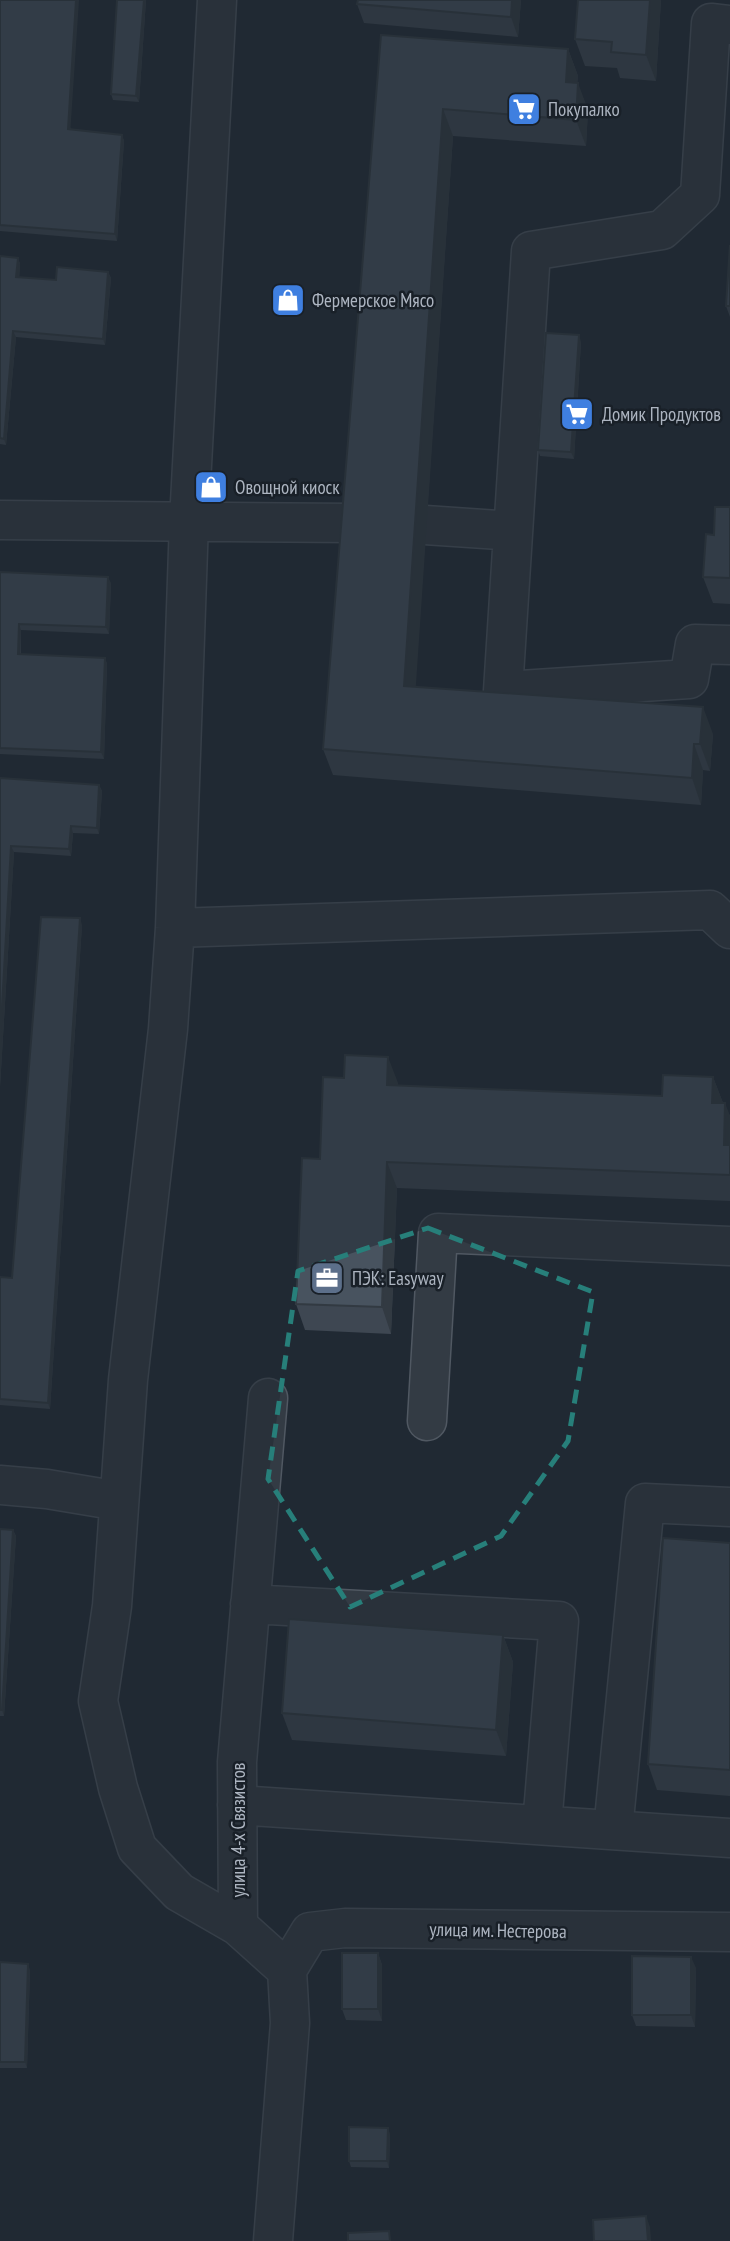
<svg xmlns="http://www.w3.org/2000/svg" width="730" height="2241" viewBox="0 0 730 2241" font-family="'PT Sans Narrow',sans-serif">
	<rect width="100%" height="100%" fill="#202933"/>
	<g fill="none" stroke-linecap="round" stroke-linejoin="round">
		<!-- minor casing -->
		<g stroke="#505862" stroke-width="41">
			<path id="minor" d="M217,0l-28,521 -14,407 -7,101 -40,351 -16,226 -14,95 20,87 19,60 42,44 59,34
				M730,25l-19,-2 -11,172 -38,35 -131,21 -28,440 186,-12 6,-35 35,1
				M0,520l354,3
				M425,525l88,6
				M175,928l535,-18 20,19
				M268,1398l-31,364 1,164 49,44 3,53 -17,218
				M427,1421l11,-188 292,13
				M0,1485l47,4 72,12
				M250,1604l309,17 -17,204
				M237,1805l493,33
				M613,1830l32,-327 85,4
				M287,1970l23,-38 35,-4 385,4"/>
		</g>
		<!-- minor -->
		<use href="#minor" stroke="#333b44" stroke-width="38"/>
	</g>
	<!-- wall -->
	<path fill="#3e4752" d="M0,0l71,129 51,6 2,6 -7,100 -117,-10z
		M117,0h29l-7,102 -26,-2 -2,-6z
		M358,0h163l-3,37 -154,-14 -7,-19z
		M661,0l-5,81 -36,-3 -3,-10 -32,-2 -10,-27z
		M381,35l187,14 10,27 -1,7 11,27 -2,36 -133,-10 -38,551 298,47 -3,37 -7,-1 -2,35 -368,-30 -10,-26z
		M730,245v72l-4,-11z
		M0,256l18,2 2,6 -1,13 37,3 52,-8 3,6 -6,67 -89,-8 -10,108 -6,-1z
		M581,342l-7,117 -34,-3 -2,-6z
		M730,507v97l-17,-1 -10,-26 11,-42z
		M0,572l111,11 -2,51 -88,-4v24l84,4 2,6 -3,95 -104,-5z
		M0,778l99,7 3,6 -3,43 -26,-1 -2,23 -57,-4 -14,235z
		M82,925l-32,484 -50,-4v-128l12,1z
		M713,1077l10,26 7,13v85l-333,-13 -6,146 -86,-4 -9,-26 24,-145 78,-76v2l264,11z
		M0,1529l13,1 3,6 -12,180h-4z
		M730,1543v253l-73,-6 -9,-26z
		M503,1635l10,27 -7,94 -214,-16 -10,-27z
		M378,1953l4,12v56l-36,-1 -4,-11z
		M0,1963l30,7 -3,98h-27z
		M696,1968l-1,59 -59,-1 -4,-11z
		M390,2134l-1,34 -38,-1 -2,-6z"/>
	<!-- shaded-wall -->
	<path fill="#323a42" d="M76,0h3l-9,135 -2,-6z
		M144,0h2l-7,102 -3,-6z
		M512,0h9l-3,37 -7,-20z
		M650,0h11l-5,81 -10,-26z
		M568,49l10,27 -3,33 -9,-27z
		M578,83l10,27 -2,36 -10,-26z
		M443,109l10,27 -39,577 -10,-27z
		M122,135l2,6 -7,100 -2,-7z
		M18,258l2,6 -1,19 -3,-6z
		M108,272l3,6 -6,67 -2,-6z
		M13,331l3,6 -10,108 -2,-6z
		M579,335l2,7 -7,117 -3,-7z
		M108,577l3,6 -2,51 -3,-7z
		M19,624l2,6 -1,30 -2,-6z
		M105,658l2,6 -3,95 -3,-7z
		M703,707l10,27 -3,37 -10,-27z
		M694,744l9,26 -2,35 -9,-27z
		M99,785l3,6 -3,43 -2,-6z
		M71,826l2,7 -2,23 -2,-7z
		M11,846l3,6 -14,235v-45z
		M80,918l2,7 -32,484 -2,-6z
		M388,1057l10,26 -1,28 -10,-26z
		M713,1077l10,26h-11z
		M725,1103l5,13v47l-6,-18z
		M387,1162l10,26 -6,146 -9,-27z
		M13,1530l3,6 -12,180 -2,-6z
		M503,1635l10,27 -7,94 -10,-26z
		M378,1953l4,12v56l-4,-12z
		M691,1957l5,11 -1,59 -4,-12z
		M28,1964l2,6 -3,98 -2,-6z
		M388,2128l2,6 -1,34 -2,-7z
		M646,2216l4,11 1,14h-3z"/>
	<!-- building -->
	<path fill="#48535f" stroke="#323a42" stroke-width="2" d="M0,0h76l-8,129 54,6 -7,99 -115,-9z
		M117,0h27l-8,96 -25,-2z
		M358,0h154l-1,17 -154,-13z
		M578,0h72l-4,55 -35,-3 1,-10 -37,-3z
		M381,35l187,14 -2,33 12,1 -2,37 -133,-11 -39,577 299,21 -3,37h-6l-2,34 -369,-29z
		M730,245v61h-4z
		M0,256l18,2 -2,19 40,3 1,-13 51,5 -5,67 -90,-8 -9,108 -4,-1z
		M546,333l33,2 -8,117 -33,-2z
		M715,507h15v71l-27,-1 3,-43 8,1z
		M0,572l108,5 -2,50 -87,-3 -1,30 87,4 -4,94 -101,-4z
		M0,778l99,7 -2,43 -26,-2 -2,23 -58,-3 -11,196z
		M41,917l39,1 -32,485 -48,-4v-122l12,1z
		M345,1055l43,2 -1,28 275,11 1,-21 50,2 -1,26h13l-1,42h6v30l-343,-13 -5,145 -86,-3 6,-146 18,1 3,-82 21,1z
		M0,1529l13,1 -11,180h-2z
		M663,1538l67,5v227l-82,-6z
		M289,1619l214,16 -7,95 -214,-17z
		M342,1953h36v56h-36z
		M632,1956l59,1v58h-59z
		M0,1962l28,2 -3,98h-25z
		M349,2127l39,1 -1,33h-38z
		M646,2216l2,25h-54l-1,-21z
		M389,2231l1,10h-42v-8z"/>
	<!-- marked area -->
	<path d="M0 0H730V2241H0ZM428,1228l165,64 -25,149 -67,95 -151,71 -82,-128 30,-208z" fill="#202933" fill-opacity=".55" fill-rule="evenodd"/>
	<path fill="none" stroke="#277f7a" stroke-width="5" stroke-dasharray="14 9" stroke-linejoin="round" d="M428,1228l165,64 -25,149 -67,95 -151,71 -82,-128 30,-208z"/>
	<!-- icons -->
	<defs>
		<g id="supermarket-square" transform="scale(1.75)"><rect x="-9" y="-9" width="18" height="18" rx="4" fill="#3f7fe0" stroke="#192028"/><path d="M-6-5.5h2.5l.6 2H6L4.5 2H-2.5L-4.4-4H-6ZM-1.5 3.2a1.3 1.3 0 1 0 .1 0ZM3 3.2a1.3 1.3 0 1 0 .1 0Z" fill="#fff"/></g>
		<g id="shop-square" transform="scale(1.75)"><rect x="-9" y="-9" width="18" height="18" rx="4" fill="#3f7fe0" stroke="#192028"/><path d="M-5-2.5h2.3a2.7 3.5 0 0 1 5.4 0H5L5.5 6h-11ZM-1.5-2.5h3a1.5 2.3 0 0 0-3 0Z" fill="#fff"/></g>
		<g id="office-square" transform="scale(1.75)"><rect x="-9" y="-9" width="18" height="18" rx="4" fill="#5c6f8a" stroke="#192028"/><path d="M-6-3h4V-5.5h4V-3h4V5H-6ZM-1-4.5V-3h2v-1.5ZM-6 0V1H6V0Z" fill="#fff"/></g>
	</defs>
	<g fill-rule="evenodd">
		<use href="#supermarket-square" x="524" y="109"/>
		<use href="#shop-square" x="288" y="300"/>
		<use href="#supermarket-square" x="577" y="414"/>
		<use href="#shop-square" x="211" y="487"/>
		<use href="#office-square" x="327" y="1278"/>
	</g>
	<g text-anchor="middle" stroke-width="5" stroke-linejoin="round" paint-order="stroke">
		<!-- poi labels -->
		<g font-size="19" fill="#adb5c1" stroke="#192028" text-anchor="start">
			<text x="548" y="116">Покупалко</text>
			<text x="312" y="307">Фермерское Мясо</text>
			<text x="602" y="421">Домик Продуктов</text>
			<text x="235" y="494">Овощной киоск</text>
			<text x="352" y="1285">ПЭК: Easyway</text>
		</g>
		<!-- street labels -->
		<g font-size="19" fill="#adb5c1" stroke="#192028">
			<text transform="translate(238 1830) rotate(-90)" y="7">улица 4-х Связистов</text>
			<text transform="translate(498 1930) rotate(1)" y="7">улица им. Нестерова</text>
		</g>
	</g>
</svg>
